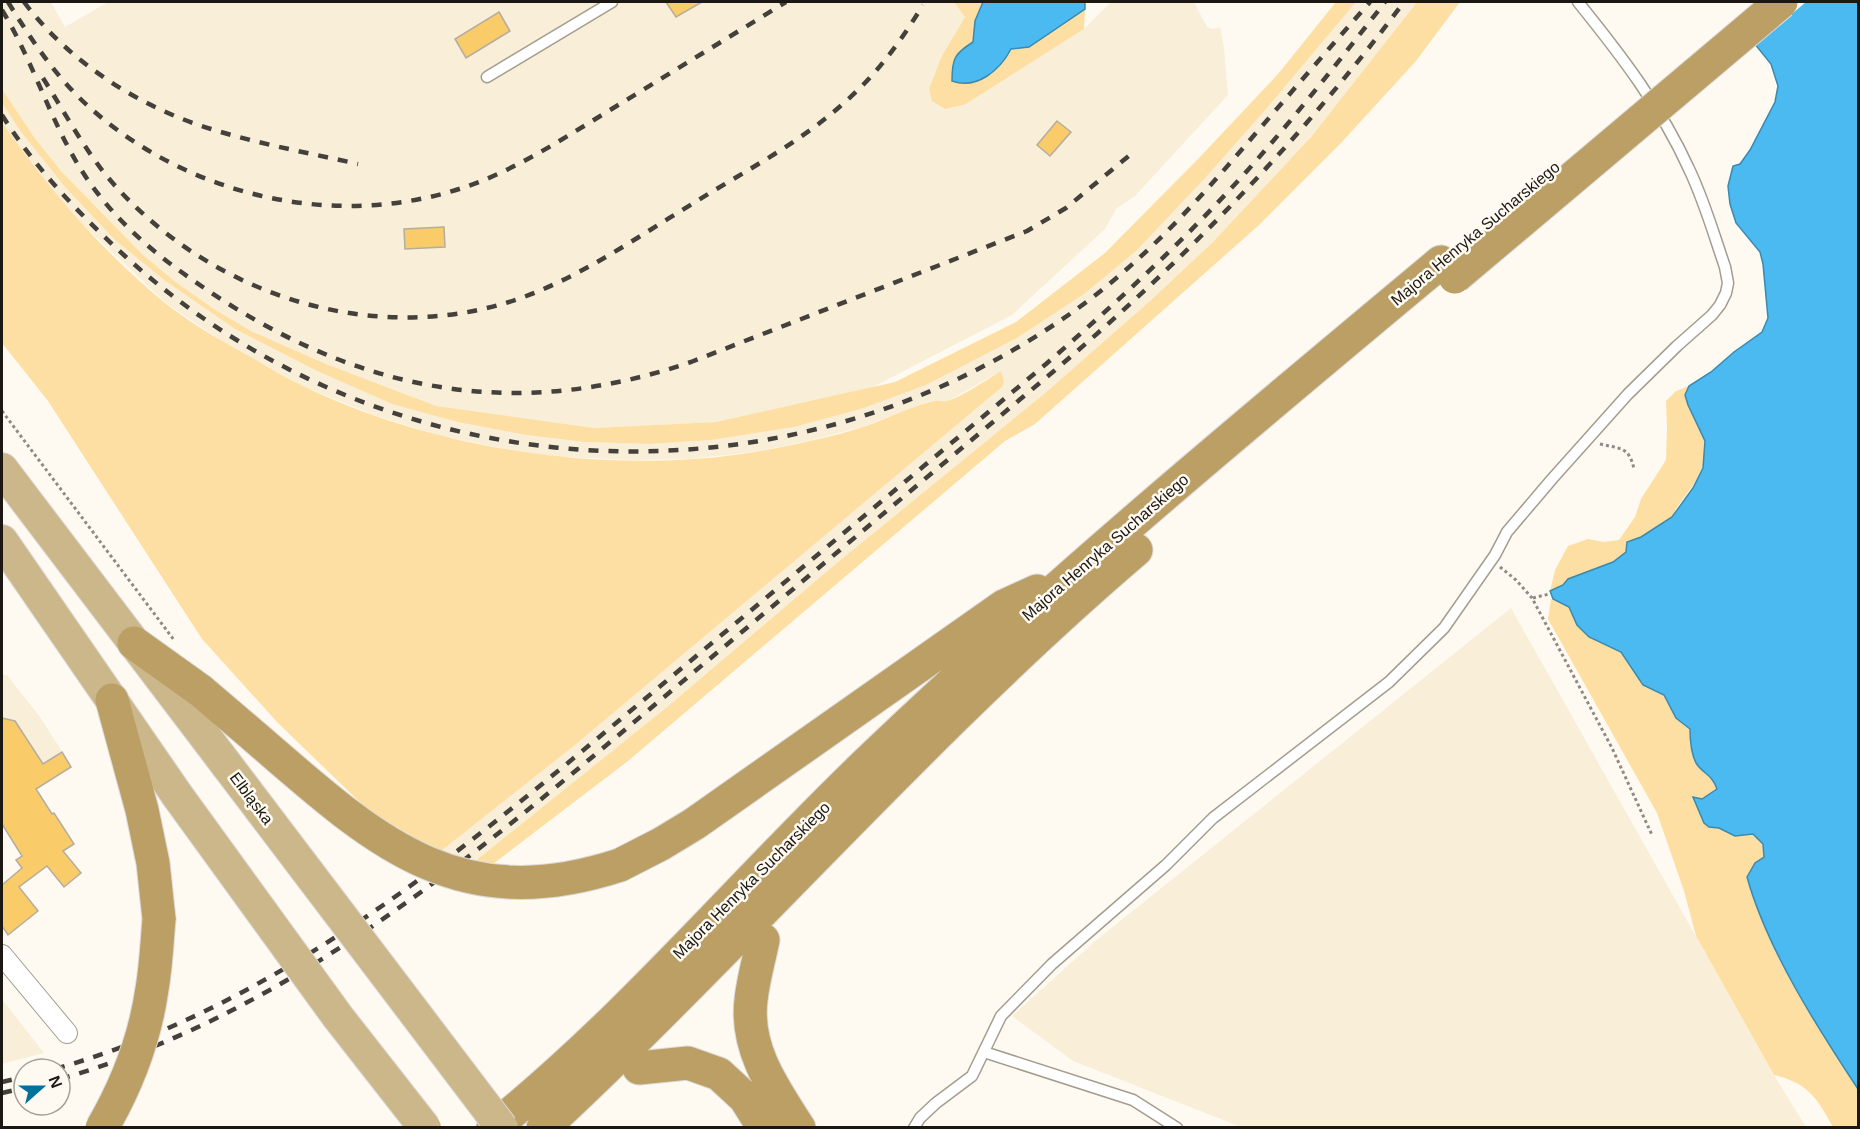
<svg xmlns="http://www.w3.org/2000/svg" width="1860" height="1129" viewBox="0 0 1860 1129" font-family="Arial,sans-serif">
	<rect width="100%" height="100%" fill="#fffaf1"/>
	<!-- built -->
	<path fill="#f9eed8" d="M2,2h49l14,25 43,-25h846l11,15 -22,39 23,48 118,-75 27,-27h83l13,25 6,2 7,-2 4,21 4,47 -93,101 -19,13 -11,20 -93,86 -141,73 -155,34 -122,6 -159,-22 -109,-42 -75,-33 -37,-22 -41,-29 -31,-26 -81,-83 -27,-34 -32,-48z
		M1356,2h61l-106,135 -98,105 -63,59 -106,93 -206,168 -171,145 -193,155 -33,-11 134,-106 427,-358 -1,-16 -53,30h-17l-69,26 -58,15 -51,10 -64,7 -58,1 -89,-4 -101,-20 -67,-21 -72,-29 -79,-44 -57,-39 -87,-82 -48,-56 -29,-43v-19l19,29 44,55 50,53 49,40 71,49 82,42 75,33 134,31 58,7 66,2 62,-4 82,-13 67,-18 65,-24 91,-47 67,-44 189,-193z
		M1511,608l263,467 32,52h-565l-168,-66 -61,-45 82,-74z
		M2,675h5l33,42 32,50 -50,31 -8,-6 -12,1z
		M2,999l42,54 -42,11z"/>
	<!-- green -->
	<path fill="#fddfa3" d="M954,2h29l-8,19 -2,21 -14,9 45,10 7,-12 18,-2 56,-38 -1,20 -118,75 -21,5 -13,-8 -3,-12 13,-33 23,-39z
		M1336,2h20l-83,99 -68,77 -68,72 -53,44 -67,44 -91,47 -65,24 -67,18 -82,13 -62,4 -66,-2 -58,-7 -68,-13 -66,-18 -75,-33 -82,-42 -71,-49 -49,-40 -50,-53 -44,-55 -19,-29v-14l32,48 27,34 81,83 31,26 41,29 37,22 75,33 110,42 158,22 122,-6 179,-40 121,-60 89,-69 94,-95 79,-84z
		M1417,2h43l-44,59 -75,82 -82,82 -224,199 -30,17 -377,320 -139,106 -15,-5 193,-155 171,-145 206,-168 106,-93 63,-59 98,-105z
		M2,122c46,67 100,129 163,181 28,22 60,40 91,57 15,9 30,18 45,25 132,65 309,91 454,67 37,-7 75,-14 111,-26 20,-7 44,-19 64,-24 5,-2 11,0 17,-1 13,-3 41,-22 54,-30l3,11 -2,5 -427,358 -134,106 -16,-7 -56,-33 -91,-88 -76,-84 -154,-238 -46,-58z
		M1689,386c-10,23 14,35 16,56 3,30 -14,45 -29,67 -1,2 -2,6 -4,8 -11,12 -31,20 -45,25l-1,10 -13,10 -45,17 -5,6 -13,6 5,-21 13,-24 20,-7 16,3 15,-2 16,-23 6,-18 25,-39 1,-32 -1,-27 10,-10z
		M1551,599l18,7 8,19 30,21 14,6 22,33 21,10 12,23 14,12c0,11 1,23 6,33 7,11 16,13 21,26l-15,10 -9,-2 16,30 10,1 16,8 18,-2 10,10 1,13 -9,6 -8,14 18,50 31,61 62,101v38h-25c-16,-29 -25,-44 -59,-52l-78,-139 -12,-45 -27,-78 -109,-194z"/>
	<!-- water -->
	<path fill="#4abaf1" stroke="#3c89ae" stroke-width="1.5" d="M983,2h102v7l-56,38 -18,2c-11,21 -34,41 -59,32 0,-22 2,-27 21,-39l2,-21z
		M1724,2h134v1087c-41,-62 -91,-140 -111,-212l8,-14 9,-6 -1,-13 -10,-10 -18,2 -16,-8 -10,-1 -5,-4 -11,-26 9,2 15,-10c-5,-15 -14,-15 -21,-26 -5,-10 -6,-22 -6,-34l-14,-11 -12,-23 -21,-10 -22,-33 -32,-15 -12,-12 -8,-18 -16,-8 -3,-8 13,-6 5,-6 45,-17 13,-10 1,-10 14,-5 31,-20 21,-29 10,-20 2,-27 -17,-36 -3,-10 4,-9 22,-14 23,-20 28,-20 6,-14 -5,-54 -3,-12 -24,-29 -6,-19 -2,-18 5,-20 7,-2 10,-14 25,-48 3,-16 -7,-22 -33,-41z"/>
	<!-- pier -->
	<path fill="#fffaf1" d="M1725,2h81l-52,44 -18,-21 -14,-21z"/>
	<!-- building -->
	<path fill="#facb69" stroke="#b4ad9f" stroke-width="1.5" d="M666,2h36l-26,15z
		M499,12l11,19 -44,27 -11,-19z
		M1057,121l14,11 -21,24 -13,-11z
		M444,227l1,20 -40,2 -1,-20z
		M2,718l13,3 28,43 19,-12 9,15 -35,22 16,25 2,-1 20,31 -11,7 18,22 -17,14 -17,-21 -28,21 19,24 -30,24 -6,-9v-41l20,-17 -6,-8 6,-4 -20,-32z"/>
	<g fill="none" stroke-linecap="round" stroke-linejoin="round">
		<!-- service casing -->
		<g stroke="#a49d8f" stroke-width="13">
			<path id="service" d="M487,77l125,-75
				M984,1052l149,48 44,28
				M914,1128l6,-10 16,-15 36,-27 29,-60 51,-52 114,-99 47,-47 176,-136 55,-54 51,-73 12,-23 45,-53 76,-85 49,-48 35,-31 8,-10 6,-12 2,-10 -3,-16c-11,-32 -21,-67 -36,-98 -28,-62 -69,-115 -111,-167"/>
		</g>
		<!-- minor casing -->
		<g stroke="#a49d8f" stroke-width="22">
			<path id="minor" d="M2,955l65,78"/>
		</g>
		<!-- primary casing -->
		<g stroke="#dbdad9" stroke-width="34">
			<path id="primary" d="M2,469l224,295
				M2,541l175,254"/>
		</g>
		<!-- trunk casing -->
		<g stroke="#dbdad9" stroke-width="35">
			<path id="trunk" d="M134,643l67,48 55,47
				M112,700l30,110 11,53 6,56
				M620,865l41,-21 33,-20 310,-218 33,-15
				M763,940c-4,20 -10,40 -12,60 -6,49 23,89 48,128
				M639,1068l49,-5 31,11 26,24 19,30
				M493,1128c138,-111 251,-248 379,-370 182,-174 376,-335 569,-496
				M543,1128c202,-188 383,-399 593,-578"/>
		</g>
		<!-- path -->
		<path stroke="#8f8b84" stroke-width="3" stroke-dasharray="3 3" stroke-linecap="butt" d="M2,411l172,229
			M1600,444c20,5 29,2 34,25
			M1500,567l16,13 16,18 80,150 40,87
			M1533,598l16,-4"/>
		<!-- service -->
		<use href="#service" stroke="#fff" stroke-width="10"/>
		<!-- minor -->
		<use href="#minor" stroke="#fff" stroke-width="20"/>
		<!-- primary -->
		<use href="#primary" stroke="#ccb78b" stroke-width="32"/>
		<!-- trunk -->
		<use href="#trunk" stroke="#bb9f64" stroke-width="33"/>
		<!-- rail -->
		<path stroke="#44403b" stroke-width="4.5" stroke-dasharray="10 10" stroke-linecap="butt" d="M8,2c23,37 47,74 80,104 105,95 263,128 396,74 46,-19 88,-47 131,-73 57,-35 114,-70 171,-105
			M24,2c45,60 115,105 187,127 48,15 98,24 147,35
			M2,10c36,59 53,130 97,185 35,45 80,77 128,108 148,93 297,116 464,59l336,-131 39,-23 65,-54
			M43,78c24,38 45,79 76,112 100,108 260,158 402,108 61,-22 115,-60 171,-94 51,-32 108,-61 153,-102 32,-28 56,-61 78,-97
			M2,115c33,53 78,100 124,142 254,230 633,258 920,73 86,-55 145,-121 210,-197 38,-44 76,-88 114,-131
			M55,1069c235,-67 425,-233 609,-386 127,-106 255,-213 382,-319 70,-61 139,-124 201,-193 48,-54 93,-111 138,-169
			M60,1079c234,-66 427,-234 610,-387 128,-107 256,-214 384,-321 132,-112 246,-230 350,-369
			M2,1082l22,-5
			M2,1093l22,-5"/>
		<!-- primary-bridge casing -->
		<g stroke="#dbdad9" stroke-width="34" stroke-linecap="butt">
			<path id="primary-bridge" d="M226,764l276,364
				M177,795l161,222 87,111"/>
		</g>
		<!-- trunk-bridge casing -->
		<g stroke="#dbdad9" stroke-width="35" stroke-linecap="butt">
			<path id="trunk-bridge" d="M1455,277l326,-275
				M256,738c117,101 199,181 364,127
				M102,1128c25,-43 43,-90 50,-139 4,-23 5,-47 7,-70"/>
		</g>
		<!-- primary-bridge -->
		<use href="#primary-bridge" stroke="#ccb78b" stroke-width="32"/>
		<!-- trunk-bridge -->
		<use href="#trunk-bridge" stroke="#bb9f64" stroke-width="33"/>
	</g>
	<g text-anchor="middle" stroke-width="5" stroke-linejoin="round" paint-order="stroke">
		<!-- street labels -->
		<g font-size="16" fill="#1b1813" stroke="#fffaf1">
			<text transform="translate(1475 233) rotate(-40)" y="6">Majora Henryka Sucharskiego</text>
			<text transform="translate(1105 547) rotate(-41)" y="6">Majora Henryka Sucharskiego</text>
			<text transform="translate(252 798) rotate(53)" y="6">Elbląska</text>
			<text transform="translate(751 880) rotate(-45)" y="6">Majora Henryka Sucharskiego</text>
		</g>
	</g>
	<!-- border -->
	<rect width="1860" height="1129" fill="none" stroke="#1b1813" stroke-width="6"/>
	<!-- north arrow -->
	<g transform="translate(42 1087) rotate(69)"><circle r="28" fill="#fffaf1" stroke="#a4a098" stroke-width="1.5"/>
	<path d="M0-4.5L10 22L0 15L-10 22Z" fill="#00729d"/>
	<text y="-9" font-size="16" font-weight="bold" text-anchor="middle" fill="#1b1813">N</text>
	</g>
</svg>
